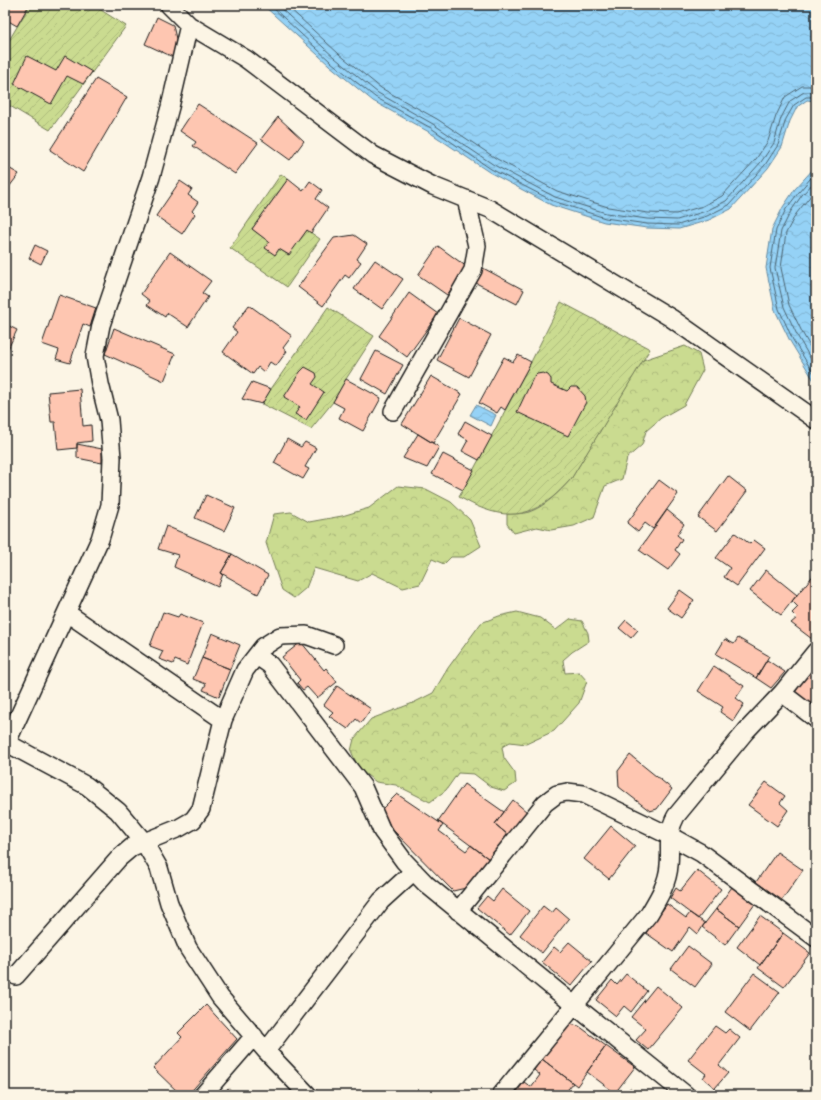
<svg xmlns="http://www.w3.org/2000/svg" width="821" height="1100" viewBox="0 0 821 1100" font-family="Kalam,sans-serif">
	<defs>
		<pattern id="forest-crowns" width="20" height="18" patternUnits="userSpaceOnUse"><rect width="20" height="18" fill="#cadb90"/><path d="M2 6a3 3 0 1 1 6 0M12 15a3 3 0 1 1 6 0" fill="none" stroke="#adbb7c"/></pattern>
		<pattern id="garden-furrows" width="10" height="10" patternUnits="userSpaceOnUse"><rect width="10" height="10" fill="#cadb90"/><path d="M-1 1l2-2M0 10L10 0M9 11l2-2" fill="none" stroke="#adbb7c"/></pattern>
		<pattern id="water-waves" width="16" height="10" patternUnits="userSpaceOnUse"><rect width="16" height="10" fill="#95d2f6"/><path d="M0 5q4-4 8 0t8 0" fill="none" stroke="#80b4d2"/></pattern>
	</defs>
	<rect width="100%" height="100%" fill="#fcf5e5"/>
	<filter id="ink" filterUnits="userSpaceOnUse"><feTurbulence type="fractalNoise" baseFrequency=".025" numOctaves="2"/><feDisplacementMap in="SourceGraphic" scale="8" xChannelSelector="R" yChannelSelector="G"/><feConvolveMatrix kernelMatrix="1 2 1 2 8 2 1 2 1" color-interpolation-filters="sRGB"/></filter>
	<g filter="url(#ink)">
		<!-- forest -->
		<path fill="url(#forest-crowns)" stroke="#737c56" d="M685,346l14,8 4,16 -19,35 -23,13 -15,13 -4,14 -15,13 -5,21 -17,7 -11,31 -20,9 -23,4 -14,-3 -23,6 -7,-9v-10c7,0 15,0 22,-2 17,-6 30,-20 42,-33l72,-119z
			M398,486l28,3 25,13 19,18 11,26 -17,11h-13l-7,7 -12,-5 -12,25 -17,4 -31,-15 -14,8 -44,-13 -8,20 -12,10 -12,-8 -16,-47 8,-29 17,-2 18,10 33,-6 27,-8z
			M517,612l23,6 16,12 14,-11 12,2 6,12 1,8 -17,11 -9,8 2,13 14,-1 8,9 -8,22 -25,28 -28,13 -16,-2 -8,5 2,11 11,15 1,10 -12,8 -13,-4 -17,-13 -16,-1 -12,17 -16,12 -34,-17 -20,-3 -17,-13 -8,-18 3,-12 17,-20 42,-16 20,-10 15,-25 33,-45 18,-7z"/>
		<!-- garden -->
		<path fill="url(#garden-furrows)" stroke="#737c56" d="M30,5h63l33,21 -76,104 -45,-27v-56z
			M281,174l7,5 -36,50 36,26 19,-25 13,9 -33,48 -57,-39z
			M561,302l89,47 -79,130c-25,28 -49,44 -87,30 -9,-3 -17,-8 -25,-12l72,-135z
			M328,307l46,29 -28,43 -13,23 -22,27 -49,-25 9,-15z"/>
		<!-- water -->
		<path fill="url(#water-waves)" stroke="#65899f" d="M263,5h553v96l-9,-1 -10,7 -7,14 -8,26 -14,21 -37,41 -22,11 -30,9 -32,-1 -43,-6 -53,-17 -62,-33 -60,-40 -56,-31 -44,-36z
			M816,166v218l-26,-43 -15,-31 -9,-42 6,-39 11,-22 12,-18z
			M476,405l20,10 -5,11 -21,-11z"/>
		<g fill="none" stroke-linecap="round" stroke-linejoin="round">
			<!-- shore -->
			<path stroke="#4c6573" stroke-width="1" d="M270,5l61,57 44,35 56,31 60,41 62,32 52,17 42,6 31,1 29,-9 22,-11 36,-40 13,-20 8,-26 8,-14 12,-8h10
				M277,5l58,53 43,35 55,31 61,41 61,32 51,16 41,6 30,1 29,-9 20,-10 35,-39 13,-19 7,-25 9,-17 14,-9h12
				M286,5l53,49 42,34 56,31 60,40 60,32 51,16 40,6 28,1 27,-8 19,-10 34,-37 12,-18 8,-25 9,-19 17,-11h14
				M816,172l-17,20 -13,17 -10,21 -6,38 9,41 14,31 23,37
				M816,180l-14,15 -11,16 -10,20 -6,37 9,39 14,30 18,31
				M816,189l-20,25 -10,19 -5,35 8,37 14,29 13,23"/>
		</g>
		<!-- building -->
		<path fill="#fec6b1" stroke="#1c1c1c" d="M5,5h24l-12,21 -12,-7z
			M157,17l16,8 3,14 -3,18 -28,-13z
			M27,56l29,15 9,-15 27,16 -9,12 -16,-8 -16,28 -37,-20z
			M96,79l31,18 -44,75 -33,-22z
			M198,104l60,39 -23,31 -42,-28 3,-4 -16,-11z
			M278,117l26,24 -14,19 -29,-21z
			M5,166l14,8 -13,17 -1,-1z
			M288,179l15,12 7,-10 12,9 -6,9 12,9 -17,25 -4,-3 -18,25 -10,-6 -4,6 -10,-7 4,-6 -17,-13z
			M180,181l12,8 -4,6 10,7 -6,9 3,3 -13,20 -26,-18z
			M354,235l13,9 -10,15 4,3 -12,16 -4,-3 -22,31 -25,-19 36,-49z
			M35,245l12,6 -6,13 -12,-6z
			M438,246l29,21 -20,28 -29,-20z
			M170,252l41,29 -9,12 6,4 -20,30 -21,-14 -2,4 -18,-12 3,-4 -9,-7z
			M375,260l28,19 -21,30 -28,-20z
			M483,268l41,22 -7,14 -41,-21z
			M409,293l29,21 -31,43 -28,-21z
			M59,295l37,13 -6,19 -7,-3 -13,39 -14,-4 3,-9 -17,-6z
			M249,305l43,31 -9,12 4,3 -11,15 -6,-4 -6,10 -6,-5 -5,7 -30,-22 14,-20 -5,-4z
			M459,318l32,17 -22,42 -32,-17z
			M5,324l12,6 -10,21 -2,-1z
			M114,328l61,26 -11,27 -59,-27z
			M376,351l27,14 -16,29 -26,-15z
			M518,355l13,7 -26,48 -4,-3 -4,6 -18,-10 25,-46 9,5z
			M305,367l11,6 1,4 -5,7 12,8 -18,28 -11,-6 5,-7 -16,-10 16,-25z
			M543,373l5,2 3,4v5l16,7 4,-4h6l8,9 1,6 -18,34 -51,-24 16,-34 4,-4z
			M431,376l31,18 -29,49 -31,-19z
			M346,379l35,19 -18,33 -24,-13 5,-10 -11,-6z
			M252,382l19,7 -9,15 -20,-5z
			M80,389l3,37 8,-1 1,16 -15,2v5l-19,2 -3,-28h-4l-3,-30z
			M465,421l27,15 -13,24 -17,-9 6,-11 -10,-6z
			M418,434l21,13 -12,21 -24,-10z
			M287,439l14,8 4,-5 11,6 -11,19 4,2 -6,10 -29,-16z
			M77,444l25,5v14l-25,-5z
			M443,454l31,16 -11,20 -31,-16z
			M728,476l19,15 -30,40 -19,-14z
			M659,480l19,14 -25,35 -8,-6 -7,9 -11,-9z
			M206,495l29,13 -11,23 -29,-13z
			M667,510l17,14 -7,11 5,4 -7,11 5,4 -12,16 -29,-20z
			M166,526l66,28 -11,19 2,1 -5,13 -44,-20 4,-12 -20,-6z
			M735,533l15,11 4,-4 11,8 -28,38 -13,-9 6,-9 -14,-10z
			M232,554l36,21 -10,19 -37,-21z
			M766,570l31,25 -16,20 -31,-24z
			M816,572v63l-4,4 -21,-16 6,-5 -5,-5 6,-6 -6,-6z
			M680,590l14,10 -13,18 -14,-10z
			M163,612l15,5 2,-3 23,9 -16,42 -12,-5 -2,4 -14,-5 4,-8 -13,-5z
			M626,620l12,10 -7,8 -12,-10z
			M212,633l28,12 -10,24 -28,-11z
			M738,638l31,18 -13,22 -40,-24 9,-15 9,5z
			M301,642l23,28 2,-2 11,14 -20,16 -10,-11 -4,3 -6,-7 3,-3 -18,-23z
			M202,658l28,11 -11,28 -16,-7 3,-6 -13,-5z
			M767,660l18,12 -14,16 -15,-10z
			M714,666l30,20 -8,12 8,6 -11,17 -13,-9 3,-5 -25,-16z
			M812,669l4,3v36l-21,-16z
			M337,686l34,23 -10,14 -5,-4 -8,10 -19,-13 4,-4 -9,-7z
			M630,755l42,34 -15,20 -7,2 -31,-24 -1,-16z
			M766,782l19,14 -5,7 8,7 -11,16 -29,-21z
			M464,784l40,28 -9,12 13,11 -19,24 -51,-38z
			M397,794l46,31 -4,6 27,20 5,-6 18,14 -23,29 -13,3 -62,-63 -9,-19z
			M513,800l14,12 -19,23 -13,-11z
			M611,826l24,20 -26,33 -25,-20z
			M777,852l26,18 -21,30 -26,-18z
			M697,870l24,19 -23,30 -28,-21 6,-10 4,3z
			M732,887l23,17 -16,22 -23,-17z
			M502,889l27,22 -19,24 -33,-27 10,-12 6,5z
			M667,904l19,14 4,-5 15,10 -7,11 -8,-7 -17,25 -27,-19z
			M543,906l9,7 4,-5 13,11 -27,34 -22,-18z
			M716,909l23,17 -14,19 -23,-18z
			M760,916l23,17 -23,32 -23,-18z
			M783,933l27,20 -26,34 -26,-19z
			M569,942l23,19 -21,25 -29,-24 12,-15 6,5z
			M688,946l24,18 -17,23 -24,-18z
			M754,973l26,19 -30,39 -25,-19z
			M626,974l21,17 -16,21 -7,-6 -8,10 -20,-16 16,-20 5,5z
			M656,986l27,22 -35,42 -12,-10 10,-11 -15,-12z
			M206,1005l31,34 -49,56h-7l-28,-27 29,-31 -4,-4z
			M569,1024l10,2 27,20 -29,40 -35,-27z
			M715,1026l10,7 4,-4 11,9 -21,27 9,8 -13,15 -12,-10 3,-4 -18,-14z
			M606,1046l29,21 -20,26 -28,-21z
			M542,1059l31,24 -8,10 3,2h-49l-3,-2 8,-11 7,5 9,-12 -6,-5z
			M228,1088l8,7h-14z
			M630,1088l9,7h-14z"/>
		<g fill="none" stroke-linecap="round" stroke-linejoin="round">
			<!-- minor casing -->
			<g stroke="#1c1c1c" stroke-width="20">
				<path id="minor" d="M169,5l20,20 57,34 127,96 60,31 57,23 181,109 145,102
					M393,411l80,-141 4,-24 -11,-47
					M67,613l156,107
					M257,656l13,9 93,122 19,44 22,30 22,23 148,121 112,90
					M782,693l34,26
					M5,742l82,44 31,25 26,31 15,26 10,35 19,45 32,49 46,54 42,44
					M7,742l93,-203 10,-34 2,-47 -3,-38 -9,-36 -5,-28 6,-31 50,-148 19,-70 19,-82
					M458,911l87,-108 12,-9 10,-2 16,2 87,42 31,17 115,85
					M16,976l103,-118 13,-11 47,-19 14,-8 8,-11 22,-89 22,-50 18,-23 17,-11 26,-1 28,10
					M266,1051l115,-150 33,-30
					M203,1095l51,-59
					M501,1095l148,-181c9,-15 19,-31 20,-49 2,-19 -3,-31 7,-49l70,-85 36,-38 34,-42"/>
			</g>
			<!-- minor -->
			<use href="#minor" stroke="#fcf5e5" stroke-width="17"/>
		</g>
	</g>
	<!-- margin -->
	<rect width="821" height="1100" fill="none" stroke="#fcf5e5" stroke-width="20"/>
	<rect x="10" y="10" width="801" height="1080" fill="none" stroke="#1c1c1c" stroke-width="1.5" filter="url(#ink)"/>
</svg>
